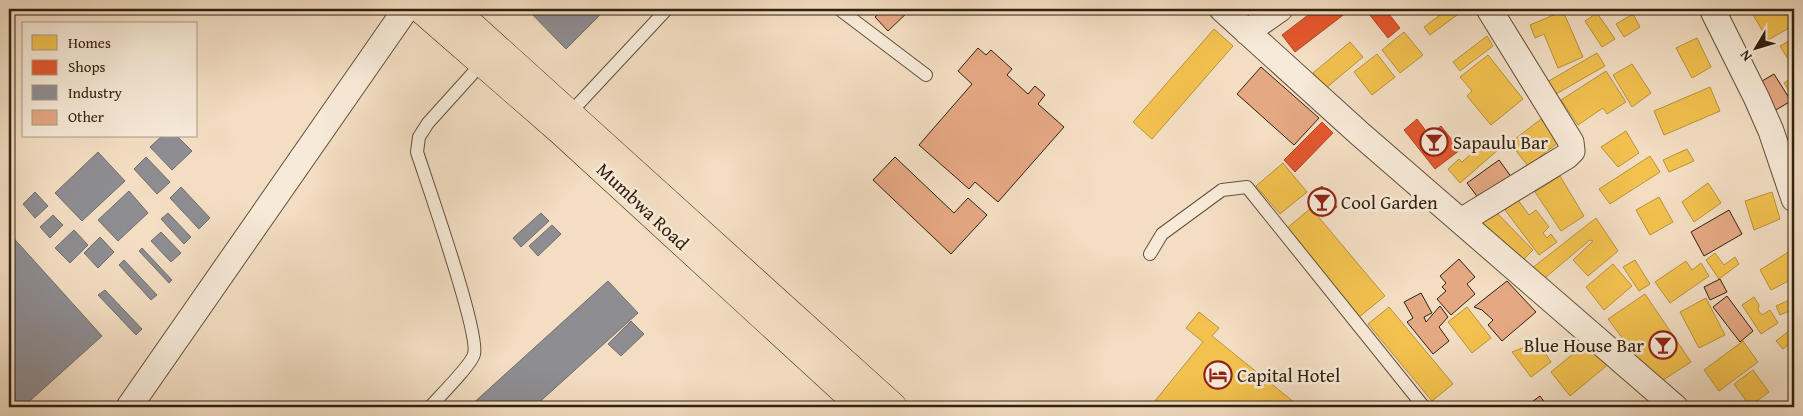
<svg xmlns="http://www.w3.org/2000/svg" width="1803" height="416" viewBox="0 0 1803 416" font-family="'Gentium Book Plus',serif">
	<rect width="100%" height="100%" fill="#f3dec3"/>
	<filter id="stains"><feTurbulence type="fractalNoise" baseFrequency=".004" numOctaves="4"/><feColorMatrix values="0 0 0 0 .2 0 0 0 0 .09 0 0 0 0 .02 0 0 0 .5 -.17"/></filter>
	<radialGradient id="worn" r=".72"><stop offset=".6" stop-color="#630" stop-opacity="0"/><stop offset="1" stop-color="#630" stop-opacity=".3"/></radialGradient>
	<!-- homes -->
	<path fill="#f2c14e" stroke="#b8913b" d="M1448,9h11l2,3 -31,23 -6,-8z
		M1760,9h34v16l-26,15 -16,-27z
		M1563,11l20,46 -25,11 -14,-34 -9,4 -5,-13z
		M1597,13l18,26 -13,8 -17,-26z
		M1633,14l7,13 -16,10 -8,-13z
		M1214,29l19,17 -81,93 -19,-17z
		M1404,32l19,23 -23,18 -18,-23z
		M1487,36l6,10 -33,25 -7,-9z
		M1697,38l14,29 -19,11 -16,-30z
		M1794,38v18l-6,3 -8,-13z
		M1350,42l13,15 -37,31 -13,-15z
		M1597,53l8,13 -56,32 -7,-13z
		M1377,54l18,23 -23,18 -18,-23z
		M1488,55l35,44 -32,26 -24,-29 5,-5 -12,-14z
		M1632,64l19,29 -19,14 -19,-32z
		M1606,71l20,31 -19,12 -4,-6 -25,17 -17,-25z
		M1794,76v23l-10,-16z
		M1710,87l10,24 -56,24 -10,-24z
		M1541,119l18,23 -31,24 -18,-23z
		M1626,131l13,22 -21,14 -17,-20z
		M1489,138l10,11 -39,34 -12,-14 11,-10 3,3z
		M1687,149l7,12 -25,11 -6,-12z
		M1650,156l10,16 -50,32 -11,-15z
		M1283,163l24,29 -27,22 -24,-28z
		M1560,176l24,40 -23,15 -26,-39z
		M1708,183l13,20 -27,19 -12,-20z
		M1772,192l8,27 -26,11 -9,-29z
		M1659,197l14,25 -23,13 -14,-25z
		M1518,200l11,15 7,-5 13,17 -6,6 4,5 4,-4 6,8 -18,13 -34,-45z
		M1311,208l74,88 -26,21 -73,-88z
		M1495,211l38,39 -12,12 -38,-39z
		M1596,218l22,33 -30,25 -15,-16 20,-19 -3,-1 -51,43 -12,-11z
		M1790,251l4,9v18l-23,12 -11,-20z
		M1715,253l9,12 11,-8 4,7 -20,15 -13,-19z
		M1635,260l15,24 -11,7 -16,-24z
		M1686,261l6,9 9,-7 8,13 -39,27 -15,-21z
		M1613,264l19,22 -28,24 -18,-23z
		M1645,294l46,68 -34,22 -49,-65z
		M1754,297l5,8 -1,5 4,5 8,-5 8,13 -17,11 -19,-29z
		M1706,298l19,37 -26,13 -19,-36z
		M1794,298v11l-14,6 -4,-9z
		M1389,307l64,77 -21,17 -64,-77z
		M1467,307l24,31 -19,15 -24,-31z
		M1199,312l20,16 -7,8 88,71h-150l53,-65 -17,-14z
		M1794,327v13l-11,9 -7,-8z
		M1591,339l20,23 -41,34 -19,-24z
		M1743,341l15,21 -39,29 -15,-21z
		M1538,342l13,20 -20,15 -19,-25z
		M1753,370l16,22 -19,14 -16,-22z"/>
	<!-- shops -->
	<path fill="#e4572e" stroke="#af4725" d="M1316,9h35l-56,43 -13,-17z
		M1365,9h20l15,19 -12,10z
		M1417,119l12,16 12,-9 19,24 -25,19 -31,-39z
		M1322,122l11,11 -38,39 -11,-12z
		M1322,186l15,21 -15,10 -14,-20z"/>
	<!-- industry -->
	<path fill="#8d8d92" stroke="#726d6b" d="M527,9h79l-40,40z
		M162,136h15l15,15 -20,19 -22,-23z
		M98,152l27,29 -43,40 -27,-28z
		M146,157l24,25 -13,12 -23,-25z
		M181,187l29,31 -11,11 -29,-31z
		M129,191l19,22 -30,28 -20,-21z
		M35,192l13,14 -13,12 -12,-14z
		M168,213l23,24 -7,7 -23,-25z
		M541,213l8,8 -28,26 -8,-9z
		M53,215l10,10 -13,13 -10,-11z
		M552,225l9,9 -23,22 -9,-10z
		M74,230l14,15 -18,18 -15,-15z
		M161,232l20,21 -10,9 -20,-21z
		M9,233l93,103 -79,71h-14z
		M100,237l14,15 -16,16 -14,-15z
		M142,248l30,32 -3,3 -30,-32z
		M124,260l33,35 -6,5 -32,-35z
		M608,281l30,32 -104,94h-65z
		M105,290l37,39 -6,6 -38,-40z
		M631,321l13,13 -23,22 -13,-12z"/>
	<!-- building -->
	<path fill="#e4a883" stroke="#32210f" d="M884,9h27l-23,22 -13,-14z
		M978,48l8,7 5,-5 21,19 -5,6 21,19 7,-8 10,9 -7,9 26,23 -66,75 -23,-20 -6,7 -50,-44 53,-61 -14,-13z
		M1261,67l58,51 -25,27 -57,-51z
		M1774,74l17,27 -17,10 -17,-27z
		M895,157l59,56 14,-15 19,17 -36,39 -78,-74z
		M1499,160l16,22 -36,17 -12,-16z
		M1729,210l13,24 -38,22 -13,-24z
		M1459,259l16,18 -8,7 8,10 -24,21 -14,-16 9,-8 -4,-4 4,-4 -6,-7z
		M1720,279l7,13 -17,8 -6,-13z
		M1507,281l29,31 -34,29 -14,-16 5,-5 -11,-10 -8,-3z
		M1421,293l11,20 -8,4 2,5 14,-16 8,11 -9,10 10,14 -16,13 -26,-32 6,-4 -9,-16z
		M1727,296l26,35 -13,11 -27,-35z
		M1540,396l8,11h-23z"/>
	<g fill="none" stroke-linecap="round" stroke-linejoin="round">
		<!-- service casing -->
		<g stroke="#62503c" stroke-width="14">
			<path id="service" d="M839,9l87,66
				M570,113l97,-104
				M1150,254l12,-20 60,-44 25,-3 177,220
				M430,407c9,-10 42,-43 44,-53 6,-21 -47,-171 -57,-202l2,-15 9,-14 55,-61"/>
		</g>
		<!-- minor casing -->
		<g stroke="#62503c" stroke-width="27">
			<path id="minor" d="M1222,9l138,125 315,273
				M1712,9l45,90 14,32 23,68
				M1247,32l33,-23
				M1461,221l106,-65 5,-5 -1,-9 -82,-133
				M129,407l277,-398"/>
		</g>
		<!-- primary casing -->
		<g stroke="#32210f" stroke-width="29">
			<path id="primary" d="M421,9l140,122 301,276
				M453,9l440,398"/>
		</g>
		<!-- service -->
		<use href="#service" stroke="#f7ead8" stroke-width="12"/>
		<!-- minor -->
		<use href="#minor" stroke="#f7ead8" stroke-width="25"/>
		<!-- primary -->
		<use href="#primary" stroke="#f3dec3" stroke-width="28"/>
	</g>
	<!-- icons -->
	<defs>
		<g id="bar-ring" transform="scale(1.4375)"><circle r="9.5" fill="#f7ead8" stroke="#8f2418" stroke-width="1.5"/><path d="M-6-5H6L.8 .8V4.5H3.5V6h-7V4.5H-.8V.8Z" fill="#8f2418"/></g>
		<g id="hotel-ring" transform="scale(1.4375)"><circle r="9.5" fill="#f7ead8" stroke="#8f2418" stroke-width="1.5"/><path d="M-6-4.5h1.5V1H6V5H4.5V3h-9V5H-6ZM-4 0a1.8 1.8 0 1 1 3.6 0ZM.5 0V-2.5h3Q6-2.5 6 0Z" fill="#8f2418"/></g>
	</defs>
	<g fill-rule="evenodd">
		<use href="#bar-ring" x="1434" y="142"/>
		<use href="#bar-ring" x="1322" y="202"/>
		<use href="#bar-ring" x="1663" y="345"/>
		<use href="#hotel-ring" x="1218" y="375"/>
	</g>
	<g text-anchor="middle" stroke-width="5" stroke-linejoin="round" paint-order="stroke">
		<!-- poi labels -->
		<g font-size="19" fill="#32210f" stroke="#f7ead8" text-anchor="start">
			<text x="1453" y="149">Sapaulu Bar</text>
			<text x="1341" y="209">Cool Garden</text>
			<text x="1644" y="352" text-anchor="end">Blue House Bar</text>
			<text x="1237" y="382">Capital Hotel</text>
		</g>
		<!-- street labels -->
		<g font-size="19" fill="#32210f" stroke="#f7ead8">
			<text transform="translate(643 206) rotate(43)" y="7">Mumbwa Road</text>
		</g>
	</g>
	<!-- margin -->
	<rect width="1803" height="416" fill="none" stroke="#f3dec3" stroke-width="30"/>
	<rect x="10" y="10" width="1783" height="396" fill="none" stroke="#32210f" stroke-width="2.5"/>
	<rect x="15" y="15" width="1773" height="386" fill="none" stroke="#32210f"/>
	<!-- legend -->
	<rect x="22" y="22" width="175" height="115" fill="#f7ead8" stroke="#a89a88"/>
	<rect x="32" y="35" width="25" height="15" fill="#f2c14e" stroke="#a89a88"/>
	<text x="68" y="48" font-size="15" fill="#32210f">Homes</text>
	<rect x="32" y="60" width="25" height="15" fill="#e4572e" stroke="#a89a88"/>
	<text x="68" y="72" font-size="15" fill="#32210f">Shops</text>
	<rect x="32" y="85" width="25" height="15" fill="#8d8d92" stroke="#a89a88"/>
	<text x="68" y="98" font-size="15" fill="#32210f">Industry</text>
	<rect x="32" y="110" width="25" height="15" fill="#e4a883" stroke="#a89a88"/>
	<text x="68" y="122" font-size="15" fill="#32210f">Other</text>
	<!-- north arrow -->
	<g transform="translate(1756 48) rotate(232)" stroke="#f7ead8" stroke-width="4" paint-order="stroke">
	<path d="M0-4L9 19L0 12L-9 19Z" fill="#32210f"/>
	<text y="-8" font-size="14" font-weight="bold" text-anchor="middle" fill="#32210f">N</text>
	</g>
	<rect width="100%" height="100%" filter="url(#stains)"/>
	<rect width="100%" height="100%" fill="url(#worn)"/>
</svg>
